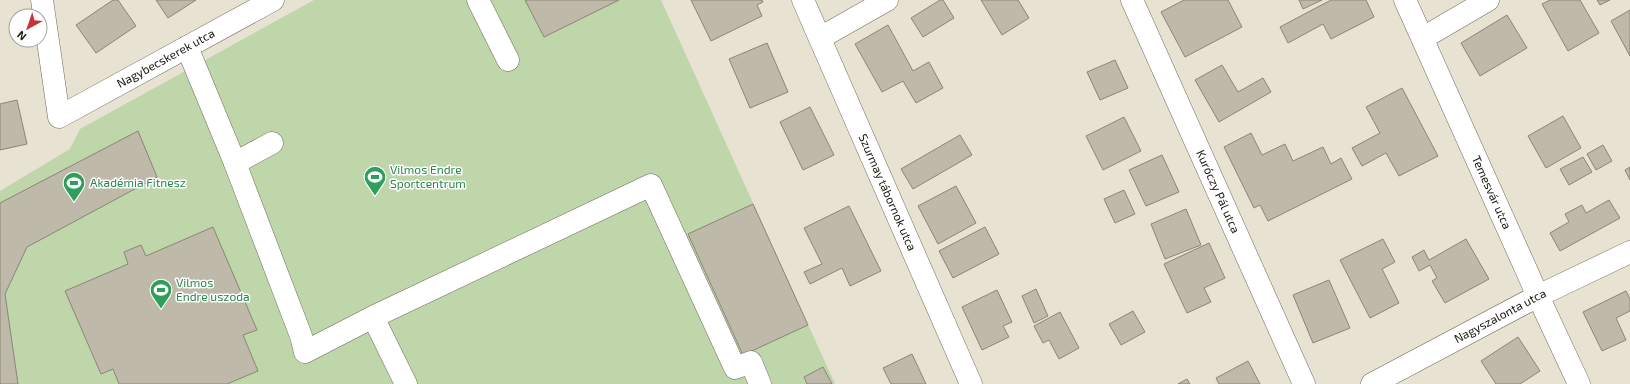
<svg xmlns="http://www.w3.org/2000/svg" width="1630" height="384" viewBox="0 0 1630 384" font-family="'Exo 2',sans-serif">
	<rect width="100%" height="100%" fill="#e8e2d2"/>
	<!-- green -->
	<path fill="#bfd5aa" d="M314,0h347l174,384h-835v-193l70,-42 10,-20z"/>
	<!-- building -->
	<path fill="#beb9a9" stroke="#8b8576" d="M113,0h5l18,26 -40,27 -20,-28z
		M156,0h40l-28,18z
		M525,0h94l-75,37z
		M691,0h71l1,2 -6,3 5,11 -51,25z
		M940,0h3l11,18 -31,19 -12,-19z
		M981,0h37l11,18 -27,17z
		M1184,0h44l14,27 -57,30 -24,-45z
		M1299,0h23l-19,9z
		M1331,0h35l8,17 -43,22 -8,-15 -35,19 -8,-16z
		M1550,0h30l19,33 -31,18 -26,-47z
		M1597,0h13l-10,5z
		M1630,10v46l-19,-35z
		M1507,15l20,33 -47,28 -19,-33z
		M888,25l25,46 16,-9 14,26 -27,15 -13,-22 -21,11 -27,-48z
		M767,43l21,49 -38,16 -21,-49z
		M1115,60l13,28 -28,12 -13,-28z
		M1222,65l16,27 25,-14 8,14 -52,30 -24,-42z
		M1402,88l36,68 -39,20 -13,-23 -24,13 -10,-18 28,-15 -14,-26z
		M17,100l10,44 -27,6v-46z
		M810,107l24,48 -31,15 -23,-48z
		M1563,116l18,32 -35,20 -18,-32z
		M1124,117l17,34 -38,19 -17,-34z
		M138,131l19,46 -130,70 -22,47 13,90h-18v-181z
		M1251,133l11,22 23,-11 8,17 30,-14 8,17 10,-6 11,21 -84,42 -8,-16 -6,3 -30,-61z
		M960,135l12,20 -59,34 -12,-20z
		M1603,145l9,16 -16,9 -9,-16z
		M1162,155l17,37 -33,14 -17,-36z
		M1583,157l9,15 -23,13 -9,-16z
		M1630,167v13l-5,-10z
		M956,186l20,37 -38,21 -20,-38z
		M1124,190l11,24 -20,9 -11,-24z
		M1609,200l11,18 -60,33 -10,-18 19,-11 -4,-8 17,-9 4,8z
		M753,204l55,121 -65,30 -55,-121z
		M849,206l32,65 -31,15 -8,-18 -32,16 -6,-12 18,-8 -18,-36z
		M1186,209l15,36 -36,14 -14,-35z
		M213,227l44,103 -14,5 15,36 -31,13h-108l-6,-15 -12,5 -36,-83 63,-27 -4,-12 17,-7 5,11z
		M985,227l14,27 -46,24 -14,-27z
		M1383,239l12,23 -13,7 17,34 -29,15 -30,-58z
		M1466,239l23,40 -44,24 -13,-22 5,-3 -7,-13 -11,6 -7,-14 12,-7 5,10z
		M1209,243l16,35 -21,10 7,14 -24,11 -23,-49z
		M1329,280l21,48 -37,15 -20,-48z
		M1036,289l12,27 -14,7 -12,-27z
		M997,290l15,32 -9,4 6,11 -27,13 -20,-43z
		M1626,291l4,8v12l-14,7 10,22 -24,11 -19,-39z
		M1133,311l12,21 -24,13 -12,-21z
		M1060,312l19,36 -20,11 -10,-19 -6,3 -9,-17z
		M1518,337l22,34 -20,13h-24l-15,-23z
		M912,354l14,30h-35l-8,-16z
		M1248,361l12,23h-41l-3,-6z
		M823,367l9,17h-25l-3,-7z
		M1187,379l3,5h-12z"/>
	<g fill="none" stroke-linecap="round" stroke-linejoin="round">
		<!-- minor casing -->
		<g stroke="#716c5d" stroke-width="23">
			<g id="minor">
				<path id="s1" d="M42,0l17,117 214,-117"/>
				<path d="M478,0l30,60"/>
				<path id="s2" d="M803,0l168,384"/>
				<path id="s3" d="M1132,0l172,384"/>
				<path id="s4" d="M1405,0l133,296 41,88"/>
				<path d="M820,38l67,-38"/>
				<path d="M1423,38l65,-38"/>
				<path d="M187,47l48,116 66,173 4,16 68,-35 278,-132 84,183 16,-6 9,22"/>
				<path d="M235,163l37,-20"/>
				<path d="M373,317l33,67"/>
				<path id="s5" d="M1372,384l166,-88 92,-44"/>
			</g>
		</g>
		<!-- minor -->
		<use href="#minor" stroke="#fff" stroke-width="22"/>
	</g>
	<!-- icons -->
	<defs>
		<g id="stadium-pin" transform="scale(1.15)"><path d="M0 17L-7.5 6A9.5 9.5 0 1 1 7.5 6Z" fill="#2e9e5b" stroke="#fff"/><path d="M0-5a6.5 5 0 1 0 0 10a6.5 5 0 1 0 0-10ZM-3.5-1.8h7v3.6h-7Z" fill="#fff"/></g>
	</defs>
	<g fill-rule="evenodd">
		<use href="#stadium-pin" x="375" y="177"/>
		<use href="#stadium-pin" x="74" y="183"/>
		<use href="#stadium-pin" x="161" y="290"/>
	</g>
	<g text-anchor="middle" stroke-width="3" stroke-linejoin="round" paint-order="stroke">
		<!-- street labels -->
		<g font-size="12" fill="#181610" stroke="#fff">
			<text dy="4" stroke="none"><textPath href="#s1" startOffset="240">Nagybecskerek utca</textPath></text>
			<text dy="4" stroke="none"><textPath href="#s2" startOffset="210">Szurmay tábornok utca</textPath></text>
			<text dy="4" stroke="none"><textPath href="#s3" startOffset="210">Kuróczy Pál utca</textPath></text>
			<text dy="4" stroke="none"><textPath href="#s4" startOffset="211">Temesvár utca</textPath></text>
			<text dy="4" stroke="none"><textPath href="#s5" startOffset="145">Nagyszalonta utca</textPath></text>
		</g>
		<!-- leisure labels -->
		<g font-size="12" fill="#27864d" stroke="#fff" text-anchor="start">
			<text x="390" y="174">Vilmos Endre<tspan x="390" dy="14">Sportcentrum</tspan></text>
			<text x="90" y="187">Akadémia Fitnesz</text>
			<text x="176" y="287">Vilmos<tspan x="176" dy="14">Endre uszoda</tspan></text>
		</g>
	</g>
	<!-- north arrow -->
	<g transform="translate(28 28) rotate(220)"><circle r="19" fill="#ffffff" stroke="#a3a29f"/>
	<path d="M0-3L7 15L0 10L-7 15Z" fill="#c4343a"/>
	<text y="-6" font-size="11" font-weight="bold" text-anchor="middle" fill="#181610">N</text>
	</g>
</svg>
